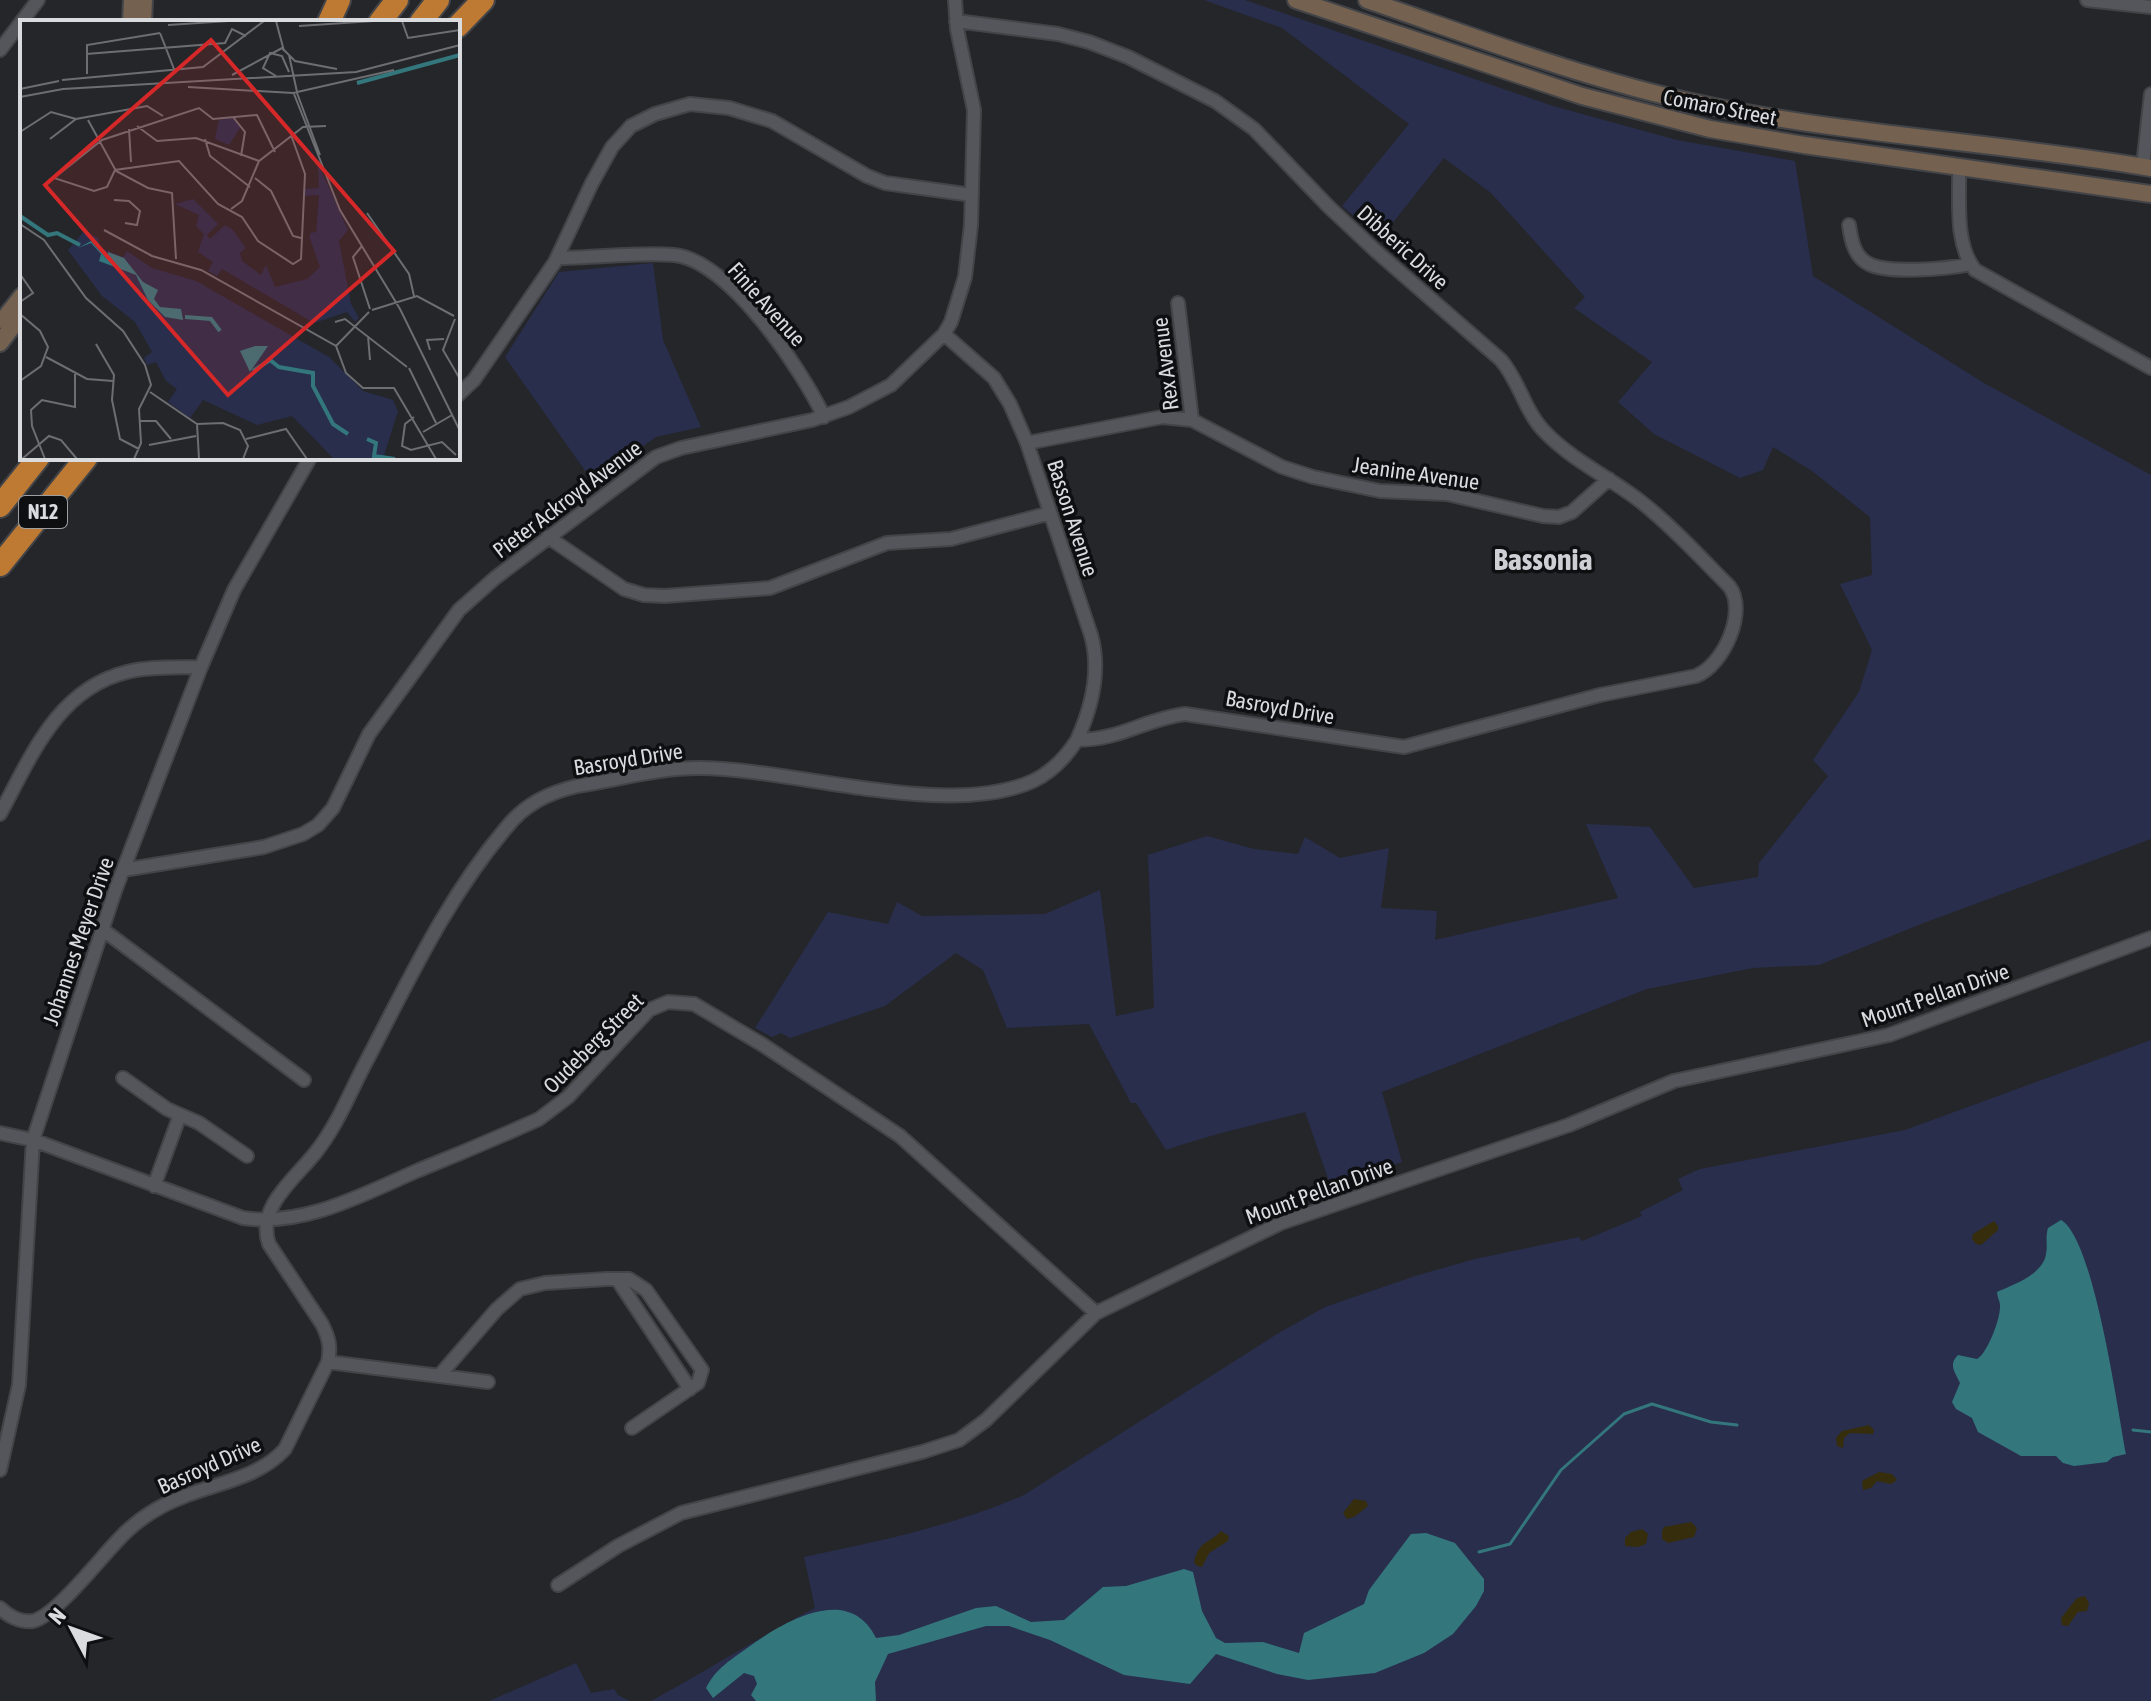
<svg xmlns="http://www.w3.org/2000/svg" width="2151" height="1701" viewBox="0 0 2151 1701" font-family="'Asap Condensed',sans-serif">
	<rect width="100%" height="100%" fill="#25262a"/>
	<!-- green -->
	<path fill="#292e4c" d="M1204,0h41l308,106 124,34 118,21 18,115 171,107 167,92v364l-230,85 -102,41 -66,3 -106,21 -265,103 20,70 -71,25 -26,-75c-47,12 -93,22 -139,38l-30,-47h-5l-42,-79 -82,4 -24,-58 -27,-17 -71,53 -95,32 -9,-5 -9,4 -17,-9 73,-116 60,12 9,-22 25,14 123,-2 55,-24 16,126 38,-8 -6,-153 59,-19 47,13 44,5 7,-17 35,21 49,-10 -8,60 56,3 -2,29 183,-42 -32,-74 64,3 44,61 64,-11 1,-14 69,-87 -15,-16 46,-68 13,-42 -32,-66 32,-9 -2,-58 -58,-46 -39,-24 -10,23 -23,8 -86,-44 -36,-32 34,-40 -78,-54 11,-11 -94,-104 -47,-35 -64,81 -38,-33 67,-82 -127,-96z
		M653,263l10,77 38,87 -45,10 -63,45 -88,-125 54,-85z
		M2151,1040v661h-1500c56,-30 108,-64 164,-93l-11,-51c75,-16 150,-31 220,-62l253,-161 48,-27 90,-31 60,-17 104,-22 3,4 60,-25 -2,-4 43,-22 -5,-11 22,-10 205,-39z
		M576,1663l15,30 23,-4 4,6 12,6h-141z"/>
	<!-- sand -->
	<path fill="#352d0c" d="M1994,1221l4,5v4l-17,15 -5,-1 -4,-5 1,-5z
		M1869,1425l5,5 -1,4 -23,-1 -6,5 -1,10 -6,-2 -1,-8 6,-7z
		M1879,1472l13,2 5,6 -6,4 -14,-3 -6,7 -8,2 -1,-9z
		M1354,1499l12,2 2,5 -14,11 -7,2 -4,-6z
		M1691,1522l6,6 -3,9 -26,6 -6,-4v-8l2,-4z
		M1642,1529l6,5 -2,10 -8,3 -13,-1v-8l6,-6z
		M1221,1531l8,5 -1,5 -19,12 -7,14 -5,-1 -3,-4c5,-22 15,-18 27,-31z
		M2085,1596l4,7 -2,8 -9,1 -10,14 -6,-1 -1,-7 16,-20z"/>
	<!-- water -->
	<path fill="#33777d" d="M2061,1220c33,18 57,192 65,234l-13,3 -6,5 -33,4 -11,-3 -7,-7h-35l-43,-24 -6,-14 -16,-9 -4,-7 8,-19c-5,-11 -12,-18 -2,-28l19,4c10,-5 24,-41 23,-54 0,-4 -3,-8 -3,-13 15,-7 46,-17 49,-38 2,-9 -1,-16 2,-26z
		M1426,1533l29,10 29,36v12l-8,15 -23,28 -29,19 -49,20 -67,7 -31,-6 -61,-20 -26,30 -66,-9 -74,-35 -41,-14h-23l-98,28 -13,28 1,19h-120l-5,-6 6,-11 -3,-8 -10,-3 -31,25 -7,-10c11,-21 25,-28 44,-42 35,-25 99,-63 126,-8l23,-3 77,-27 20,-2 35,16 33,-2 39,-33 23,-1 58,-17 9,3 9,39 14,27 9,5 38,-1 36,11 5,-20 60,-29 5,-14 42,-56z"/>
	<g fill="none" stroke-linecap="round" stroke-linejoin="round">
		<!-- stream -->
		<path stroke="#33777d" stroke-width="3" d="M2133,1430l18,2
			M1479,1552l31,-8 51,-74 63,-56 28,-10 59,18 26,3"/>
		<!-- street casing -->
		<g stroke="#434448" stroke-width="16">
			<path id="street" d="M2087,0l64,7
				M0,50l38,-50
				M1959,166c1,34 -5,77 16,104l176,98
				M2143,166l8,-72
				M1849,225c2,14 5,32 20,39 20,10 79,5 102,0
				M557,258c39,0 79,-6 117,-3 55,5 128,115 150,162
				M1178,303l14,117
				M944,334l50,44 16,26 17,39 64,192c10,35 1,72 -14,105
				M458,395l16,-15 81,-118 37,-79 20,-36 19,-21 24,-12 35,-10 39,4 43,13 95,55 18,7 87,12
				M1027,443l135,-26 30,3 90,47 31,10 67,14 67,3 96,22 16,1 13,-5 37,-33
				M548,537l76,52 20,6 21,1 105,-8 117,-45 64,-4 99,-26
				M0,814c31,-57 57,-125 127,-142 24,-6 50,-4 74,-5
				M123,870l141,-23 39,-13 15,-9 15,-17 36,-74 90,-124 36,-32 161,-121 25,-9 131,-28 37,-13 42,-22 53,-51 7,-12 14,-45 6,-52 3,-115 -17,-81 -2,-29
				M102,929l202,151
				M123,1078l44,31 32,14 48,33
				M0,1133l33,7 210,78c62,9 120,-24 176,-48 40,-16 80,-33 120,-51l29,-22 81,-87 19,-8 26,2 69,41 137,91 196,177
				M154,1186l26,-71
				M617,1279l73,110
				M328,1362l160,20
				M439,1376l58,-67 23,-20 25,-6 62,-4h22l17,11 56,80 -4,13 -66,45
				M0,1470l19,-85 14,-245 82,-249 86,-224 33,-77 76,-132
				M558,1585l60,-39 63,-33 241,-61 37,-12 27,-20 110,-107 185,-90 288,-98 105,-44 215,-46 262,-97
				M0,1608c8,8 21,15 33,13 24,-5 73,-71 94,-90 16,-15 36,-27 58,-35 33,-13 75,-19 100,-47l43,-87c3,-15 1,-24 -6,-38l-53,-80c-13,-37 26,-65 47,-92 21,-26 34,-60 50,-90 43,-82 80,-163 140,-234 19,-24 42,-35 71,-42 40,-6 81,-18 122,-18 94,0 248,52 334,13 19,-9 33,-24 44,-41 43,0 68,-21 108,-26l219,33 196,-52 96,-19c28,-11 52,-66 33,-90 -29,-29 -57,-60 -89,-85 -30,-23 -68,-41 -94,-68 -21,-20 -26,-51 -45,-73l-124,-108 -48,-45 -75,-78 -39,-28 -87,-44 -39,-15 -31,-8 -102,-13"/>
		</g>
		<!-- secondary casing -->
		<g stroke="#434448" stroke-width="20">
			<path id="secondary" d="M1296,0l286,96 128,33 94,16 347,49
				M1367,0c117,40 236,86 358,109 141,27 285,35 426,59
				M131,22l1,-22
				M143,22l1,-22
				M3,320l19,-24
				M0,343l22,-29"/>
		</g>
		<!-- highway casing -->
		<g stroke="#434448" stroke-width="26">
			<path id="highway" d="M329,22l10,-22
				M380,22l17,-22
				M421,22l17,-22
				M458,26l25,-26
				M0,506l38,-48
				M0,565l86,-107"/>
		</g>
		<!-- street -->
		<use href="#street" stroke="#55565c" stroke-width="12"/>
		<!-- secondary -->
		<use href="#secondary" stroke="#746150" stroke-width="16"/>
		<!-- highway -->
		<use href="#highway" stroke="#be7a33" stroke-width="22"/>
	</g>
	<g text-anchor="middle" stroke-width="7" stroke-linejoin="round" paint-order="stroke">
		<!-- shield labels -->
		<rect fill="#0e0f11" stroke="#9d9ea0" stroke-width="2" x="19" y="496" width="48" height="32" rx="6"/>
		<g font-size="20" font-weight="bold" fill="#dadbde">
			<text x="43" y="519">N12</text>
		</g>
		<!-- street labels -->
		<g font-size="22" fill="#dadbde" stroke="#0e0f11">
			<text transform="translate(1720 107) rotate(11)" y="8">Comaro Street</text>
			<text transform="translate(1403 247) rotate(42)" y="8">Dibberic Drive</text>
			<text transform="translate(767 304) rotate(48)" y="8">Finie Avenue</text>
			<text transform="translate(1165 364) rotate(-97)" y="8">Rex Avenue</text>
			<text transform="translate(1416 473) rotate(8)" y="8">Jeanine Avenue</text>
			<text transform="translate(567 499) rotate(-37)" y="8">Pieter Ackroyd Avenue</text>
			<text transform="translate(1073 518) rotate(72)" y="8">Basson Avenue</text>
			<text transform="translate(1280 707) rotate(10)" y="8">Basroyd Drive</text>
			<text transform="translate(628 759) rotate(-9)" y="8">Basroyd Drive</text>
			<text transform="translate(78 941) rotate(-71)" y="8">Johannes Meyer Drive</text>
			<text transform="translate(1935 995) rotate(-19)" y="8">Mount Pellan Drive</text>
			<text transform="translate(593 1043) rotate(-45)" y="8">Oudeberg Street</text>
			<text transform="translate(1319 1191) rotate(-20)" y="8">Mount Pellan Drive</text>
			<text transform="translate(209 1465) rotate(-24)" y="8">Basroyd Drive</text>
		</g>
		<!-- district labels -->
		<g font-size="30" font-weight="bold" fill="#cecfd5" stroke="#0e0f11">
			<text x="1543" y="570">Bassonia</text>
		</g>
	</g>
	<!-- overview -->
	<g transform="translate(20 20)">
		<rect width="440" height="440" fill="#25262a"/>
		<path d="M212,98l9,8 -12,19 -14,-6 4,-19zM286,117l42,93 -9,11 12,63 8,14 -4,4 -8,-10 -33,11 -92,-54 -5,7 -9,-5 5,-9 -15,-10 6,-18 -8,-8 3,-11 -24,-11 18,-5 25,25 -11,11 3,4 15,-14 7,4 14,19 -6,5 2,8 19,14 5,-10 9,22 32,-8 13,-12 -10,-28v-6l6,-1 3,-37 -14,1v-7l14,-1 -1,-20zM64,211l14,7 2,10 23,9 4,-6 25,17 44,13 133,76 34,34 30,9 5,11 -15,48h-49l-42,-43 -35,9 -54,-25 -13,18 -22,-16 9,-13 -11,-8 -10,-19 -9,3 -3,-7 8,-6 -17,-30 -33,-26 -34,-46z" fill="#292e4c"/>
		<path d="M71,221l16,18 1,-7 16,6 19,24 15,8 -4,9 6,8 21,2 2,11 -18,-3 -17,-17 -12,-25 -37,-14 2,-7 -10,-11 -13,5zM235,326h13l-18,26 -10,-21z" fill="#33777d"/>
		<path fill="none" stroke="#33777d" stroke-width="4" d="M337,63l103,-28M0,196l28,19 9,-2 23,12M165,297l26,2 9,12M233,351l17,-11 9,7 34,6v13l20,38 15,10M347,419l9,4 -2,13 21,3"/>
		<path fill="none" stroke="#6d6e72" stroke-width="2" d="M256,1l8,30M382,1l6,17 52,-8M148,5l61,-4M279,6l75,-5M140,13l14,36M66,34l139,-11 7,-14 14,7M269,35l8,37M67,54v-29l73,-12M212,55l50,-27 13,13 42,8M256,56l-13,-8 7,-15 12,3 7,16M42,60l141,-13 61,-46M168,67l105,6 101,-23M0,69l39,-8M277,73l23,62M274,74l46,116 60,99 60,122M0,77l43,-8 293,-17 104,-27M213,97l12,15 -4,24M68,100l28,51 32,17 24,5 4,66M117,106l20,15 39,-3 63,23 44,-34 23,-1M109,109l2,33M0,112l31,-20 25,7M30,119l26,-20 71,-13 16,10M185,119l5,17 40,31M255,132l-18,-37 -44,4 -14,-11 -97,32 -48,38 40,13 13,-4 8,-17 64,-9 39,43 24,13 16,24 35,23 8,-5 4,-85 -14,-39M235,158l16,13 22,45 8,2M94,180l15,1 11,10 -3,14 -12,-2M211,189l11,-8 17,-40M347,193l42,61 5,22M0,204l24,16 42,58 37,33 22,34 6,20 -12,24 2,34 -7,16M84,210l48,26 49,14 135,76 10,27 17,15h31l42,71M342,226l-9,11 17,52M0,254l13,19 -13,9M352,290l45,-14 37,20M0,294l20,17 8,16 -7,19 -21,15M435,299l-12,31 17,29M315,302l10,-3 62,48M348,316l2,24M76,324l18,31 -2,25 8,39 19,10M316,326l33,-34M410,330l-3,-10 17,-1M26,337l41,22 26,2M389,348l27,55M130,372l47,32 26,-1 17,7 8,16 -5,13M394,397l-9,7 -3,22 9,4 31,-8 14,13M120,401h16l15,18M177,404l2,35M403,412l29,-17M226,419l40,-10 21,30M129,425l47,-9M2,439l27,-23 12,4 16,19M25,439l-13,-33 -1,-16 11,-10 33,7v-35"/>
		<path fill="#d62828" fill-opacity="0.15" stroke="#d62828" stroke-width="4" d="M191,20l183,211 -166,144 -183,-210z"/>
		<rect width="440" height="440" fill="none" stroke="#dadbde" stroke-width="4"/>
	</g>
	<!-- north arrow -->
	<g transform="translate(72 1629) rotate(311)" stroke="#0e0f11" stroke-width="6" paint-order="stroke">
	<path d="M0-6L14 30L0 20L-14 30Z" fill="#dadbde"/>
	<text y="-12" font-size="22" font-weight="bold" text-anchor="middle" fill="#dadbde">N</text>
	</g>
</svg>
